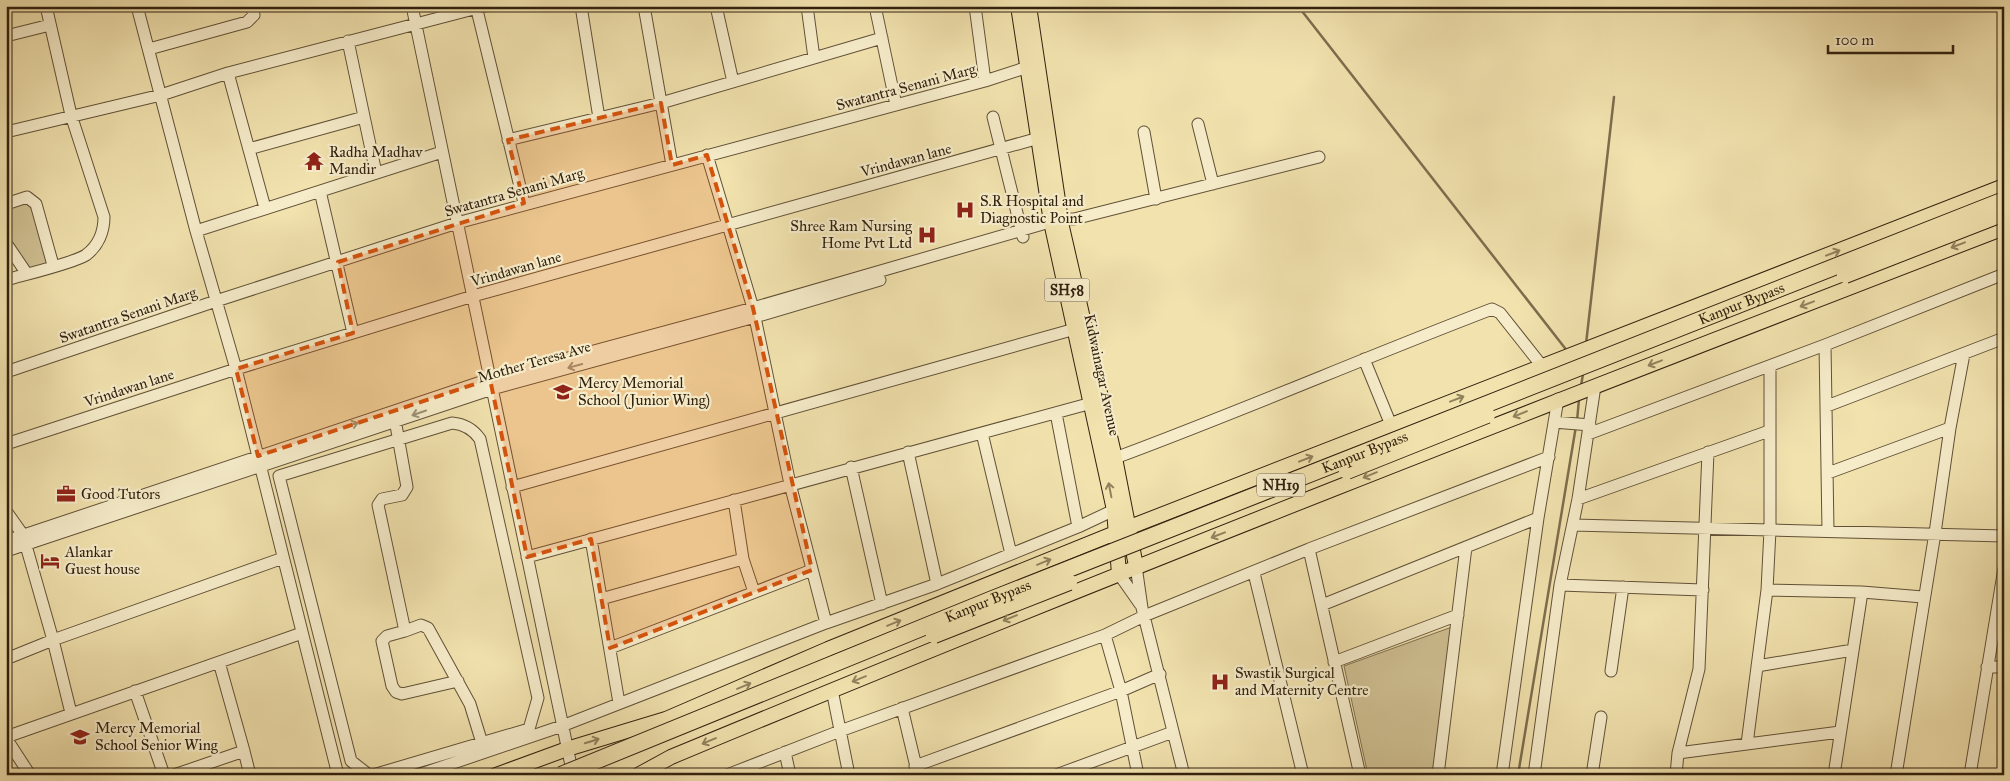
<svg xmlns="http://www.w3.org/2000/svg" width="2010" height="781" viewBox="0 0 2010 781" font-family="'IM FELL Great Primer',serif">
	<rect width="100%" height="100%" fill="#f1e2ae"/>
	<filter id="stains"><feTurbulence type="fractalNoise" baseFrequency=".004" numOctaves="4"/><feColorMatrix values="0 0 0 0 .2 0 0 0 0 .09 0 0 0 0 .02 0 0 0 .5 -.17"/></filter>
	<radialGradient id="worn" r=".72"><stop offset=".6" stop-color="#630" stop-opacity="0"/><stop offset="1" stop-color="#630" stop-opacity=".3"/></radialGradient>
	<!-- green -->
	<path fill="#d0c193" stroke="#807151" d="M28,200l24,65 -24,7 -22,-31v-34z
		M1452,627l-18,148h-66l-24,-109z"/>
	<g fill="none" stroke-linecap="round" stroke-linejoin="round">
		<!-- stream -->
		<path stroke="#7d6d4e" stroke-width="2.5" d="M1298,6l270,346
			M1586,344l28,-247
			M1581,386l2,-12
			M1577,421l2,-22
			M1518,775l58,-349"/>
		<!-- minor casing -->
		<g stroke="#615137" stroke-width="13">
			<path id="minor" d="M137,6l59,225 40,138 102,406
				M412,6l161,769
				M476,6l48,197
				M581,6l18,112
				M644,6l28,159
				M716,6l17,76
				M807,6l7,52
				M875,6l21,99
				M975,6l10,75
				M6,36l44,-11
				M348,41l28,132
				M149,49l98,-27 7,-7 -3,-9
				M228,73l37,135
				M993,117l30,120
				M1198,124l15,60
				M6,132l155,-37 67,-22 257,-67
				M1144,132l12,67
				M508,140l153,-37 221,-65
				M249,149l115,-32
				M707,155l46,153 37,176 36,139
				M320,191l33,142
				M6,204l21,-7 9,7 17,61
				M196,231l246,-79
				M6,243l21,31
				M6,280c17,-5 68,-17 80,-25 12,-9 18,-23 18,-38l-33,-102 -25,-109
				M1825,345l3,186
				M1364,359l27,66
				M6,372l210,-71 241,-78 528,-142 49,-16
				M1827,406l177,-68
				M1056,413l22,114
				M394,414l13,73 -5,8 -20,4 -4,6 27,126 16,-6 7,3 42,76 12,39
				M1554,422l36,3
				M982,433l29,121
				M1588,434l237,-89 179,-71
				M6,444l230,-75 237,-73 566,-158
				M1115,458c127,-47 251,-101 377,-149l8,4 42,53
				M851,467l31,137
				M1828,473l122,-45
				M512,487l563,-158
				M1578,499l191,-68
				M6,511l17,24 30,105 -47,19
				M1573,525l431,11
				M591,539l28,164
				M6,541l484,-162 263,-71 307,-89h14l245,-62
				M1309,549l240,-92
				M6,551l486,-162 263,-72 125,-37
				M527,557l572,-156
				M743,559l11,33
				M1136,566l6,42 42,167
				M1254,573l49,202
				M1119,574l21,30
				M937,584l141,-57 36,-17
				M1560,585l143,5
				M1767,590l95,2 61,5
				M601,599l142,-40 -9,-59
				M1322,605l216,-87
				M405,631l-18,5 -5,5 10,45 4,6 6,2 56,-13
				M1105,635l16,56 17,84
				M610,648l202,-78
				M1334,662l124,-47
				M1757,666l96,-16
				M1987,667h17
				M1611,671l12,-84
				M832,690l17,85
				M135,691l29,84
				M902,708l16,67
				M71,713l-18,-73 230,-82
				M6,737l296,-104
				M6,738l24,37
				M1747,744l20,-154 3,-60v-163
				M244,751l6,24
				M785,752l5,23
				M1678,753l162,-21
				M915,766l206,-75 39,-17
				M174,775l70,-24 -25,-89
				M369,775l-18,-14 -72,-285 173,-53c12,1 21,6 28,16l58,259 -9,31 -156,46
				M418,775l144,-49 264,-103 111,-39 -29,-132
				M727,775l113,-44 265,-96 39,-19 165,-67 51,226
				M1056,775l117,-43
				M1438,775l28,-228
				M1502,775l36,-257 20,-119
				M1534,775l26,-190 18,-86 17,-113
				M1592,775l9,-58
				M1676,775l2,-22 21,-84 9,-217
				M1834,775l28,-183
				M1896,775l39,-242 15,-105 14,-74
				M1970,775l34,-207"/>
		</g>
		<!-- major casing -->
		<g stroke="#31210f" stroke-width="16">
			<path id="major" d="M1018,6l33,216 63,288 5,64
				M1029,6l33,221 53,231 21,108
				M496,775l71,-26 99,-30 162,-70 302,-122 874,-341
				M638,775l33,-18c442,-184 887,-357 1333,-529"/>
		</g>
		<!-- minor -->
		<use href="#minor" stroke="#f6ecca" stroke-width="11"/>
		<!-- major -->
		<use href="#major" stroke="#f1e2ae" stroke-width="14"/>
		<!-- highway-bridge casing -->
		<g stroke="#31210f" stroke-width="18" stroke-linecap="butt">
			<g id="highway-bridge">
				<path d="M1845,275l159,-62"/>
				<path d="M1347,471l140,-56"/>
				<path d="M934,635l135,-53"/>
				<path id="s1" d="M561,775l429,-175 1014,-400"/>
			</g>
		</g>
		<!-- highway-bridge -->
		<use href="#highway-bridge" stroke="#f1e2ae" stroke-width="16"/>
	</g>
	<!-- one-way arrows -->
	<defs><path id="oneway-shaft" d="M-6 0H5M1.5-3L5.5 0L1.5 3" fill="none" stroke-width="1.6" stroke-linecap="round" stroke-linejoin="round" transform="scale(1.25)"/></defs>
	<g stroke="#91825e">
		<use href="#oneway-shaft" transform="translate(1958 245) rotate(159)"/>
		<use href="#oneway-shaft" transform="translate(1833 253) rotate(-21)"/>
		<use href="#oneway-shaft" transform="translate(1807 304) rotate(159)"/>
		<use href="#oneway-shaft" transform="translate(1655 363) rotate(159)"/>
		<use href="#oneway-shaft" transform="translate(1457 399) rotate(-21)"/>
		<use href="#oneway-shaft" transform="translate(1520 414) rotate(158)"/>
		<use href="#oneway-shaft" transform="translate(1306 459) rotate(-21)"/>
		<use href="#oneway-shaft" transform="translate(1370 475) rotate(158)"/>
		<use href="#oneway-shaft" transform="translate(1110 490) rotate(-101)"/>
		<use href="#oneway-shaft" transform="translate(1218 535) rotate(159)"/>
		<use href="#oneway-shaft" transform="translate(1044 562) rotate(-22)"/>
		<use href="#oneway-shaft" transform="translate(1010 618) rotate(158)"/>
		<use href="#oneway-shaft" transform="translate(894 623) rotate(-22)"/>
		<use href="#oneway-shaft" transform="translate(859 679) rotate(158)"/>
		<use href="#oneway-shaft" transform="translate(744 686) rotate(-23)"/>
		<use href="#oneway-shaft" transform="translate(592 741) rotate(-17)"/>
		<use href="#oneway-shaft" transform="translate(709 741) rotate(157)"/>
	</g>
	<g stroke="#9d9176">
		<use href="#oneway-shaft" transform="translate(575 366) rotate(165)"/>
		<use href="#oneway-shaft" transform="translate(419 413) rotate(161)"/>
		<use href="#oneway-shaft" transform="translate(351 425) rotate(-18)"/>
	</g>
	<!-- marked area -->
	<path fill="#d6530c" fill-opacity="0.2" stroke="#d6530c" stroke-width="4" stroke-dasharray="10 6" stroke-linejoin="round" d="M661,103l11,62 35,-10 46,153 59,262 -202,78 -19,-109 -64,18 -37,-178 -232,77 -22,-87 117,-36 -15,-71 186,-59 -16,-63z"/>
	<!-- icons -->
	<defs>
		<g id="temple-bare" transform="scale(1.5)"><path d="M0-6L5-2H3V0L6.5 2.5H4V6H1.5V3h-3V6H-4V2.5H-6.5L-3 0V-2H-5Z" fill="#8f2418" stroke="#f6ecca" stroke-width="2.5" paint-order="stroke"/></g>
		<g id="hospital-bare" transform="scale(1.5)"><path d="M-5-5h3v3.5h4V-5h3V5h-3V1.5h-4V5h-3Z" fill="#8f2418" stroke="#f6ecca" stroke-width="2.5" paint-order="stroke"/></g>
		<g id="school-bare" transform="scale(1.5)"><path d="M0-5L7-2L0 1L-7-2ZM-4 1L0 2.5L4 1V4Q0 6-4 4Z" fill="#8f2418" stroke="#f6ecca" stroke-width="2.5" paint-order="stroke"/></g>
		<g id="office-bare" transform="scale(1.5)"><path d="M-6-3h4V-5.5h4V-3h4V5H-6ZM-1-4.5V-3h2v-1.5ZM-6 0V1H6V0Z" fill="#8f2418" stroke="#f6ecca" stroke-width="2.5" paint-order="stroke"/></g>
		<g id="hotel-bare" transform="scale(1.5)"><path d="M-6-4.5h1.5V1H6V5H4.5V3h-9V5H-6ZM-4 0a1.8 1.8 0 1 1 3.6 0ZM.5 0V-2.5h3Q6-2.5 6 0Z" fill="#8f2418" stroke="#f6ecca" stroke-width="2.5" paint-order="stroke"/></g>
	</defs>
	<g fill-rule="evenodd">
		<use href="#temple-bare" x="314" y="161"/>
		<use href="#hospital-bare" x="965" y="210"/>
		<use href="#hospital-bare" x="927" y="235"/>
		<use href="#school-bare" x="563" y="392"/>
		<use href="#office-bare" x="66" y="494"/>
		<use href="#hotel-bare" x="50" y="561"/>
		<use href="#hospital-bare" x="1220" y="682"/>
		<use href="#school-bare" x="80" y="737"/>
	</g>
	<g text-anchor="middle" stroke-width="4.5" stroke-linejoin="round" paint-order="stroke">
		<!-- shield labels -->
		<g fill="#f6ecca" stroke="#6c5e47" stroke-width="1">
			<rect x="1044.5" y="278.5" width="45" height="23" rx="4"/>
			<rect x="1257" y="473.5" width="48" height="23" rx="4"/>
		</g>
		<g font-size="14" font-weight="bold" fill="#31210f">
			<text x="1067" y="295">SH58</text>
			<text x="1281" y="490">NH19</text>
		</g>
		<!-- street labels -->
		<g font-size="15" fill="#31210f" stroke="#f6ecca">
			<text transform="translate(906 87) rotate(-15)" y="5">Swatantra Senani Marg</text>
			<text transform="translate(906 160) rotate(-15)" y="5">Vrindawan lane</text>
			<text transform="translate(514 192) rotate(-16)" y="5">Swatantra Senani Marg</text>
			<text transform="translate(516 269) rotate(-16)" y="5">Vrindawan lane</text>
			<text dy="5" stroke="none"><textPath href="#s1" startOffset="1271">Kanpur Bypass</textPath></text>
			<text transform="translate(128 315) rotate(-19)" y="5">Swatantra Senani Marg</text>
			<text transform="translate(534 362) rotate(-16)" y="5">Mother Teresa Ave</text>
			<text transform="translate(1102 375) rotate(78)" y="5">Kidwainagar Avenue</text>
			<text transform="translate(129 388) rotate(-18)" y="5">Vrindawan lane</text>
			<text dy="5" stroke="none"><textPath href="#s1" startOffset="866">Kanpur Bypass</textPath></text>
			<text dy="5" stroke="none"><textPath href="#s1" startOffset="461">Kanpur Bypass</textPath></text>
		</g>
		<!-- poi labels -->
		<g font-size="15" fill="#31210f" stroke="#f6ecca" text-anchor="start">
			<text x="329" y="157">Radha Madhav<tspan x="329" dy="17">Mandir</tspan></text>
			<text x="980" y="206">S.R Hospital and<tspan x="980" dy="17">Diagnostic Point</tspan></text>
			<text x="912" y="231" text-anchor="end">Shree Ram Nursing<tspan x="912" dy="17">Home Pvt Ltd</tspan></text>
			<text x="578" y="388">Mercy Memorial<tspan x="578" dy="17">School (Junior Wing)</tspan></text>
			<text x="81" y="499">Good Tutors</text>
			<text x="65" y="557">Alankar<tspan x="65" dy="17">Guest house</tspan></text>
			<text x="1235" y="678">Swastik Surgical<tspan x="1235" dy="17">and Maternity Centre</tspan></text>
			<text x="95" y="733">Mercy Memorial<tspan x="95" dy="17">School Senior Wing</tspan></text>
		</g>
	</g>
	<!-- margin -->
	<rect width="2010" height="781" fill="none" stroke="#f1e2ae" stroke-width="25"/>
	<rect x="8" y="8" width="1995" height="766" fill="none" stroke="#31210f" stroke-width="2.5"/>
	<rect x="12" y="12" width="1985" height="756" fill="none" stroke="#31210f"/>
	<!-- scale -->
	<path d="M1828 45v8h125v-8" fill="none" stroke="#31210f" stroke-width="2.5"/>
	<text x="1835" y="45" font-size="15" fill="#31210f" stroke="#f6ecca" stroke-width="4" paint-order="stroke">100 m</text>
	<rect width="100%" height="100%" filter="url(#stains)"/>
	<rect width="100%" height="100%" fill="url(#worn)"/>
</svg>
